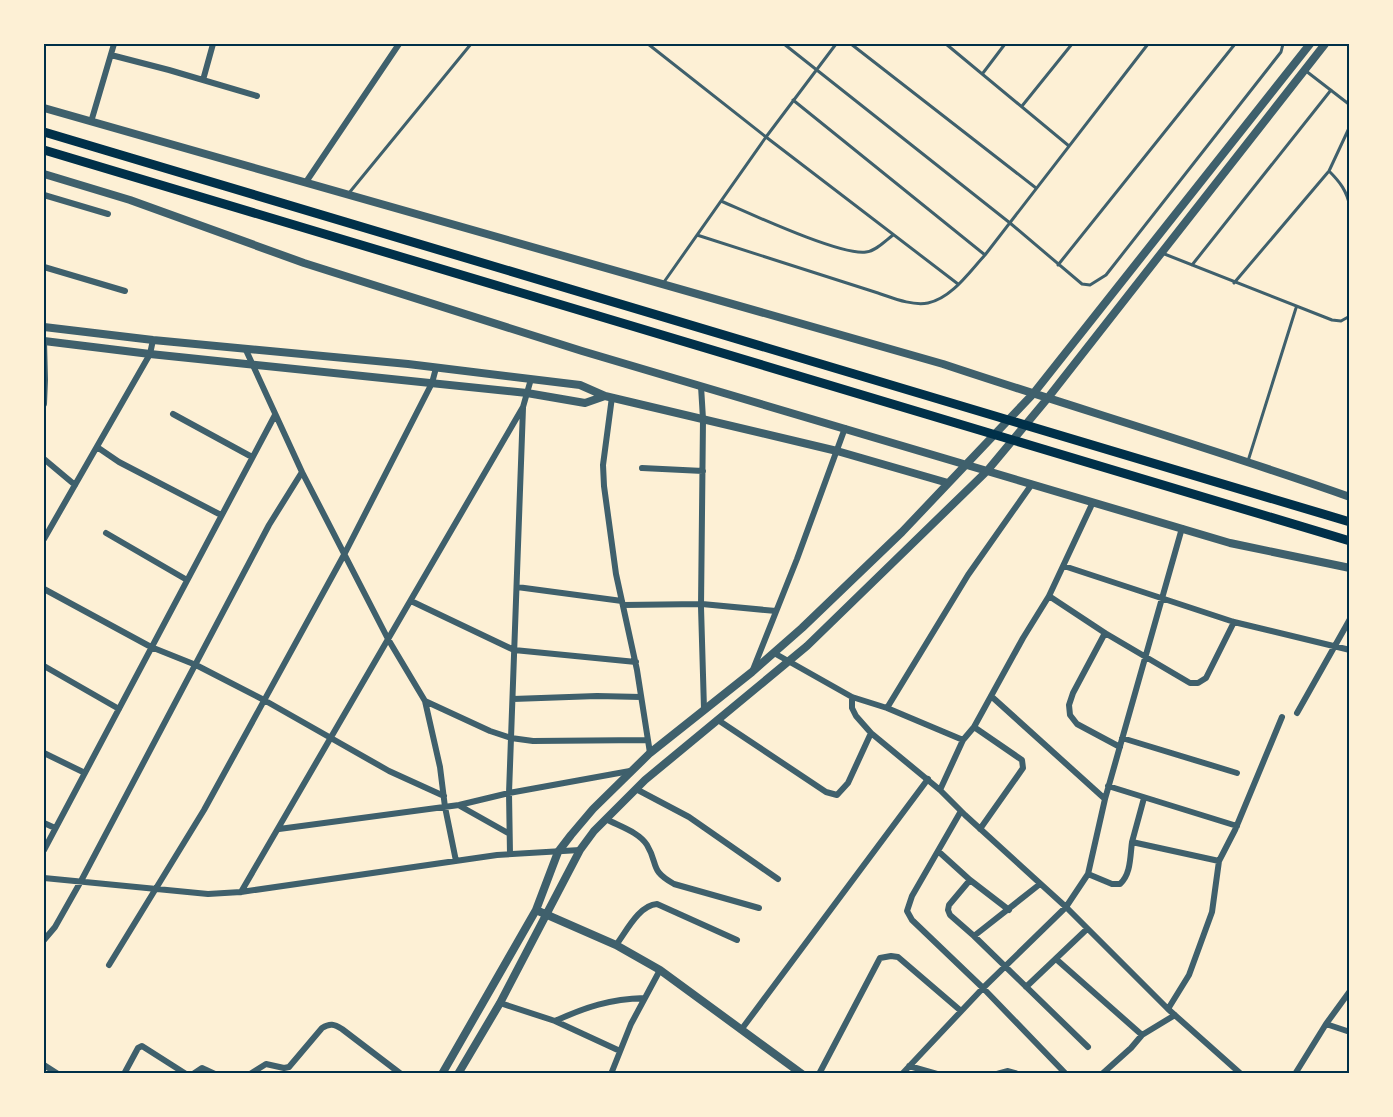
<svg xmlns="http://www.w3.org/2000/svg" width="1393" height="1117" viewBox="0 0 1393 1117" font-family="Cabin,sans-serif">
	<rect width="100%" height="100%" fill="#fdf0d5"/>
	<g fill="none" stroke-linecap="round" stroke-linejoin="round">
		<!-- service -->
		<path stroke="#3f606c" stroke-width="3" d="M648,44l118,93 192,147
			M784,44l226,179 72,61 8,1 16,-10 175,-223 2,-8
			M851,44l185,144
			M946,44l123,102
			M1306,71l44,34
			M983,73l22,-29
			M793,100l192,155
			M1022,106l50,-62
			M1329,171c11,11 18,20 21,36
			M349,193l122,-149
			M721,201c28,12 120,55 145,51 10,-1 19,-11 27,-17
			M697,235l181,58c15,5 34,13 50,10 24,-5 42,-32 57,-48l163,-211
			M1162,253l170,67 9,1 9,-5
			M1058,265l177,-221
			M1192,265l139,-175
			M664,282l102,-145 70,-93
			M1234,283l95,-112 21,-45
			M1248,461l48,-153"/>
		<!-- minor -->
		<path stroke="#3f606c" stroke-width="6" d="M111,55l58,15 88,26
			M203,80l10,-36
			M91,122l23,-78
			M306,182l93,-138
			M44,195l64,19
			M44,267l81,24
			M701,386l2,33 -2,188 3,102
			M612,397l-9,68 1,21 12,88 21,96 13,83
			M44,404l1,-24 -1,-39
			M173,414l79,43
			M97,447l22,15 102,53
			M44,459l31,26
			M642,468l61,3
			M302,472l86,167 37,62 15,66 5,40 11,54
			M106,533l81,47
			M44,539l106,-185 3,-14
			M1064,566l170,56 116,28
			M517,587l105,14
			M44,589l107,58 45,18 68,35 125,71 55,25
			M1049,596l56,37 85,50h8l8,-5 28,-56
			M411,601l103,49 122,12
			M623,605l79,-1 74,7
			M1105,633l-32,60 -4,12 1,10 7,9 43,23
			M774,653l78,44 35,11 76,32
			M44,666l75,43
			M752,672l45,-113 48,-131
			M852,697v11l4,8 15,17 69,57 25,25 101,92 102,102 73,65
			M513,699l84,-3 44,1
			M425,701l65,30 21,7 22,3 115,-1
			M887,708l81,-133 64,-91
			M1297,713l53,-94
			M718,720l108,72 11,3 11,-12 23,-50
			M974,727l48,33 1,8 -43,61
			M1122,738l115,35
			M44,753l41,20
			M1108,786l129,40
			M636,789l53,28 89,62
			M940,790l23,-50 11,-13 49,-89 26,-42 44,-94
			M1144,798l-12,44 87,19 -7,51 -23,63 -21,34
			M1105,799l77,-271
			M460,806l48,27
			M961,811l-49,85 -5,15 5,9 71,68 83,86
			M606,819c13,7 33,13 41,26 12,20 2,25 27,39l85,24
			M44,823l11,5
			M279,829l180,-24 50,-12 121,-22
			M44,850l231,-435
			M938,851l32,29 39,30
			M510,854l-1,-61 14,-385
			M1219,861l16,-31 47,-113
			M1088,874l24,10h8c11,-10 10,-27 12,-42
			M44,878l164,16 33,-2 256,-37 83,-5
			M970,880l-21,25 -1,5 2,5 24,21 114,111
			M241,892l282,-485 8,-28
			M974,936l66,-52
			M44,940l11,-13 26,-46 188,-356 33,-53 -57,-124
			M616,945c10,-13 23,-40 41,-41l80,36
			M1056,959l86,76
			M109,965l95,-155 141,-257 87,-170 4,-15
			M1026,987l61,-58
			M500,1003l55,18 65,30
			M555,1021c31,-14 55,-22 89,-23
			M1326,1024l24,8
			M741,1030l187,-251
			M44,1065l14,9
			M909,1066l28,8
			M124,1074l14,-26 4,-2 44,28
			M193,1074l9,-6 13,6
			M250,1074l16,-10 18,4 5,-1 33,-39c8,-5 12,-4 20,1l59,45
			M611,1074l20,-50 29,-54
			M819,1074l61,-116 11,-2 7,1 63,54
			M902,1074l81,-86 83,-81 22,-33 17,-75 -114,-103
			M997,1074l11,-3 10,3
			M1102,1074l29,-26 11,-13 33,-20
			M1295,1074l31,-50 24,-33"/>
		<!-- tertiary -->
		<path stroke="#3f606c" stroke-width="8" d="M44,108l899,256c135,45 272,85 407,133
			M44,174l86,26 174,63 278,88 648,192 120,25
			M44,327l109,13 255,24 172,21 25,11 232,55 111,32
			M44,341l106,13 377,39 58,10 20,-7
			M536,910l80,35 44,25 142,104
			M442,1074l94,-164 22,-58 13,-17 22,-26 57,-56 102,-81 50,-44 100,-96 131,-138 277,-350
			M458,1074l42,-71 80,-153 14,-19 51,-51 162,-134 180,-175 60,-72 278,-355"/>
		<!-- trunk -->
		<path stroke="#003049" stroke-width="9" d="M44,132l1306,390
			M44,150l1306,391"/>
	</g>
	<!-- border -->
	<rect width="1393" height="1117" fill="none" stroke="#fdf0d5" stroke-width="90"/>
	<rect x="45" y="45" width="1303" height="1027" fill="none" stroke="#003049" stroke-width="2"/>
</svg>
